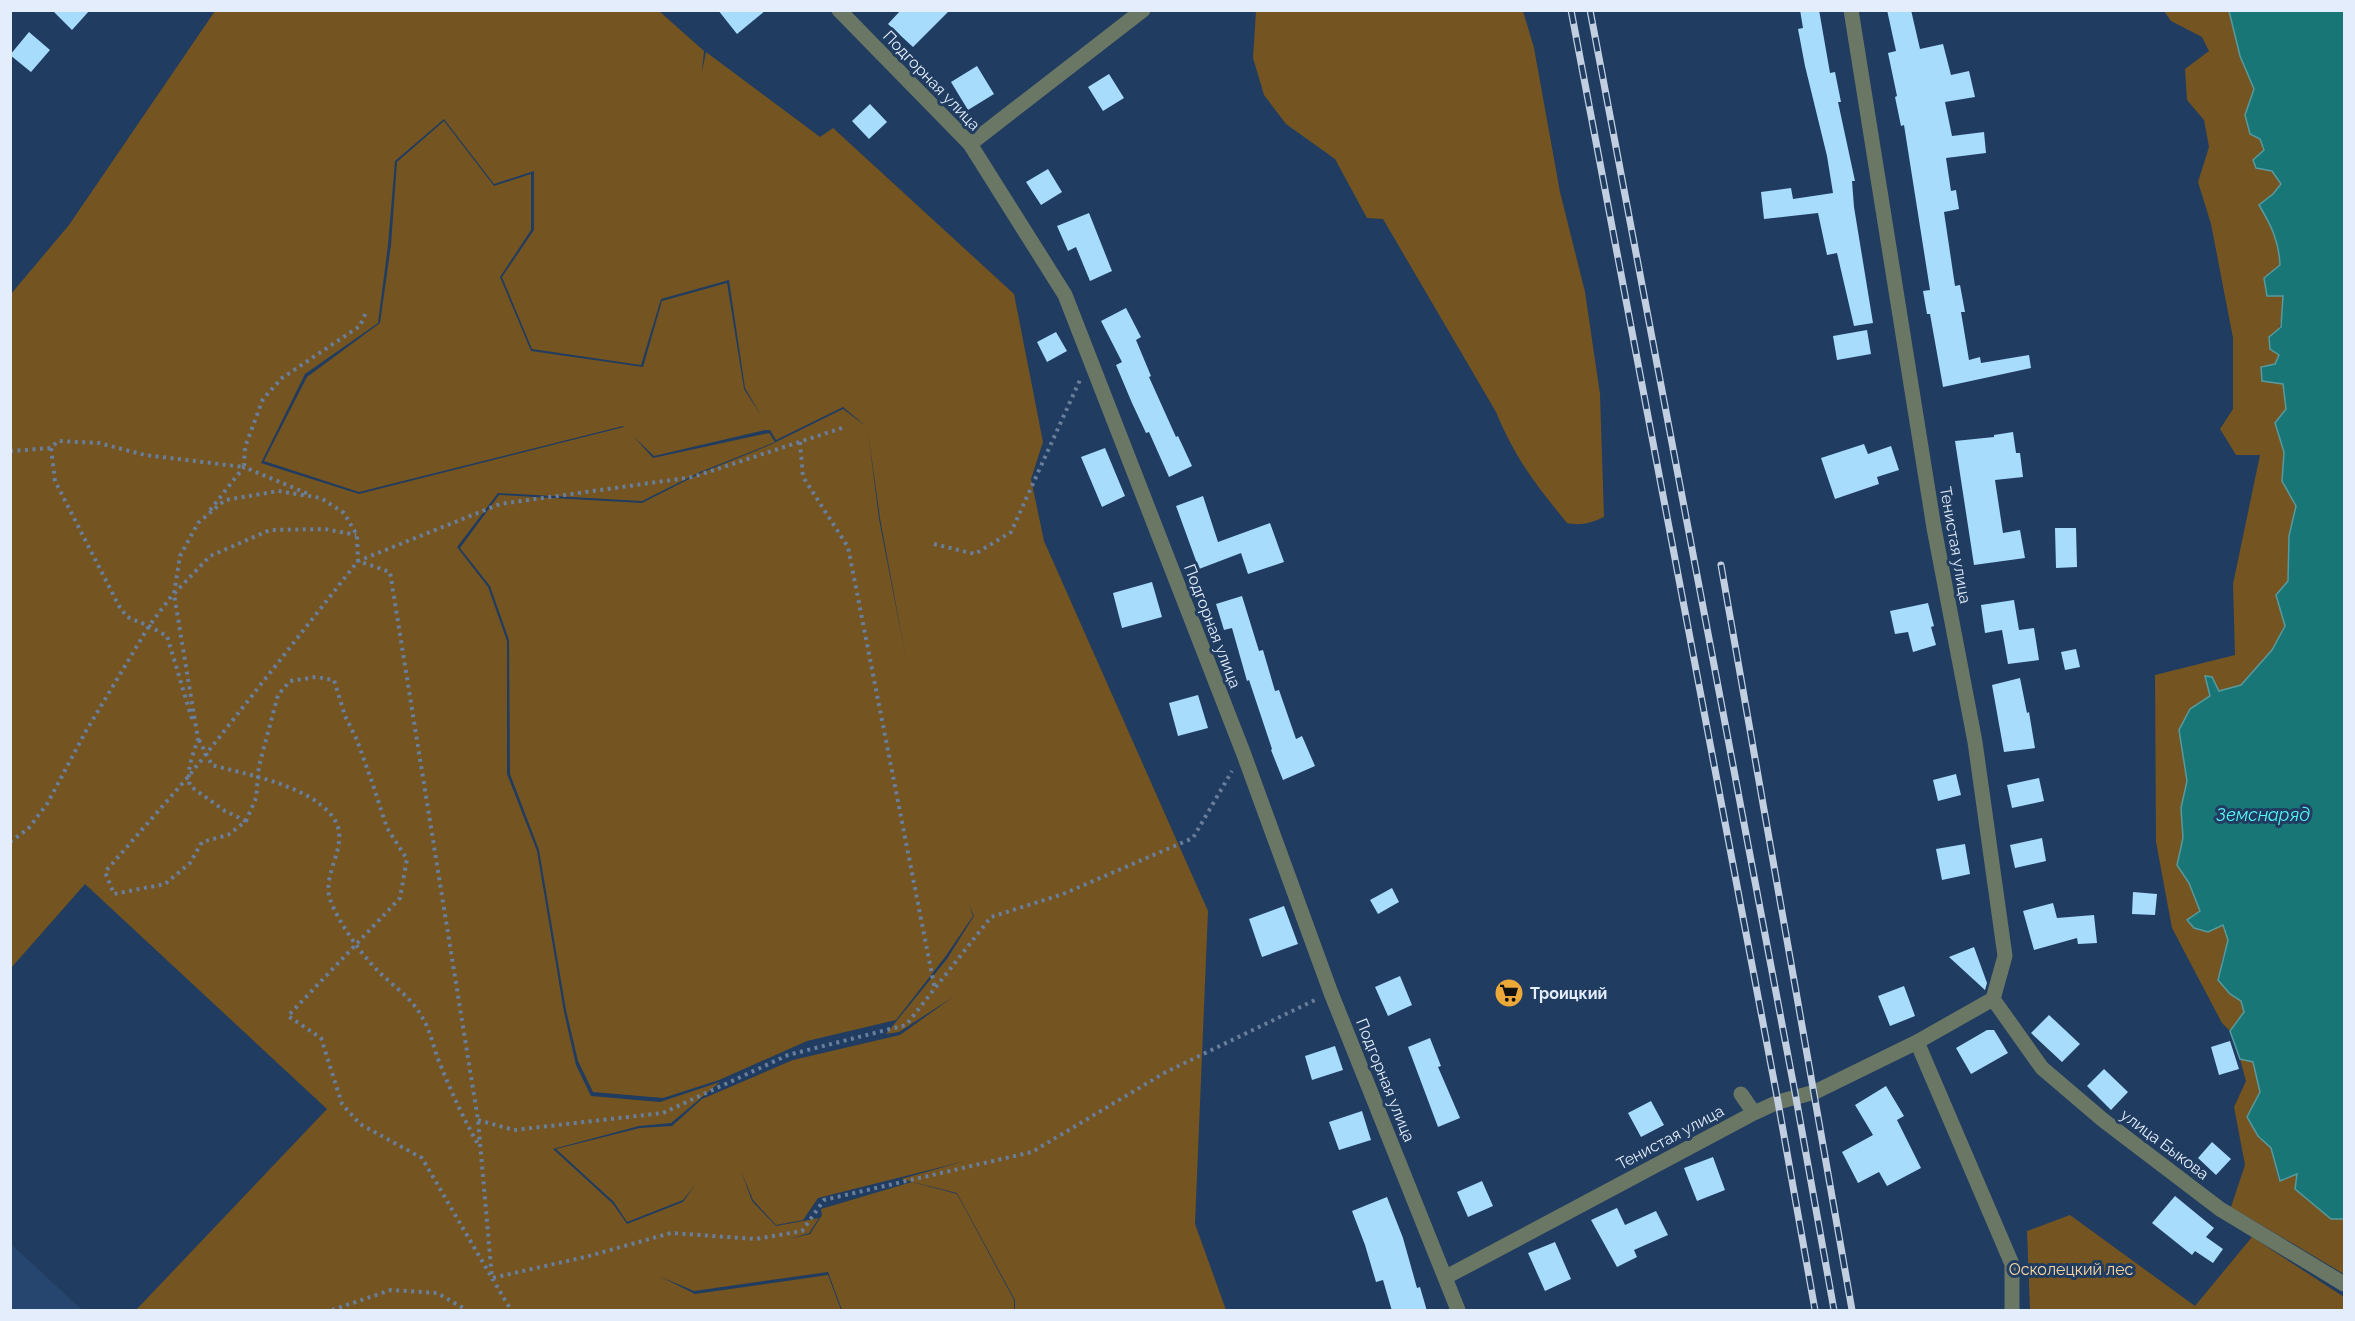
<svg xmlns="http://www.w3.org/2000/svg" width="2355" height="1321" viewBox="0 0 2355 1321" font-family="Raleway,sans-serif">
	<rect width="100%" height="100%" fill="#203c60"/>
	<!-- built -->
	<path fill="#264670" d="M11,1244l71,66h-71z"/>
	<!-- green -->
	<path fill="#745421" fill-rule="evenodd" d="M215,11h444l45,40 -2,21 4,-20 114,85 13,-9 181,166 29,148 -12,37 13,62 164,370 -13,313 31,86h-211v-10l-58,-107 -56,-14 64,-18 -147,37 -15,22 -27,5 -23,-25 -12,-29 11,30 24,25 43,-8 -10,15 -20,6 21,-5 12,-19 -1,-6 91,-27 45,12 57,106v10h-172l-14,-38 -134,19 -35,-15 36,18 133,-19 13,35h-705l191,-201 -242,-225 -74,84v-674l58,-69zM444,119l50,65 40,-13v59l-32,47 30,72 109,16 20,-66 68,-19 16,108 17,29 -18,-28 -17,-106 -65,18 -19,66 -112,-16 -31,-74 31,-47v-56l-37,12 -50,-65 -47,41 -6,83 -11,78 -73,54 -43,84 95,31 264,-66 1,1 -265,67 -98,-31 44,-89 73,-51 10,-78 7,-84zM843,407l24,20 -24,-18 -73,36 -69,28 -59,30 -143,-8 -39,53 30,38 19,54 1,134 29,76 27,160 12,51 15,31 70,6 56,-18 88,-39 89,-21 49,-63 28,-41 -4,-12 5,12 -27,43 -61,75 13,-2 54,-35 -53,38 -107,25 -91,39 -30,27 -32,2 -84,21 58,53 13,20 56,-22 13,-16 -13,18 -56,22 -14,-20 -60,-55 86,-23 32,-3 49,-41 -60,20 -69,-6 -15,-31 -12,-53 -27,-161 -30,-77v-133l-19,-54 -31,-40 41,-54 144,8 58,-29 75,-30 -6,-9 -116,25 -20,-22 21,20 111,-26h5l6,10zM868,432l12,86 26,141 -27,-140z
		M1256,11h267l11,37 26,144 25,100 15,102 4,123c-13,6 -23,9 -37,6 -31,-38 -52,-65 -71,-111l-113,-193 -16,-1 -32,-59 -49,-35 -22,-29 -11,-37z
		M2164,11h65l11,45 14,33 -9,26 5,19 10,5 4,12 -8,17 16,3 9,13 -8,10 -14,11c11,17 23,37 21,59 -1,10 -9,22 -13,31h16c0,25 -2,32 -13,54l9,6 -3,9 -15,4 22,15 3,26 -11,15 9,28 -1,29 13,25 -7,30 -1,45 -11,14 8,30 -13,25 -31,35 -23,7 -6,-15 -2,19 -20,13 -11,21 8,51 -6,27 2,30 -6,27 12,18 12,28 -13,9 35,5 5,15 -7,23 9,31 11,6 3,12 -14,19 -8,-8 -50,-95 -16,-86 -1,-167 80,-20 -2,-71 27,-129h-24l-16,-26 13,-20v-71l-22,-114 -13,-42 11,-35 -5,-27 -17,-20 -2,-31 24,-18 -7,-14 -31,-16z
		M2240,1059l13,3 7,30 -2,44 13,12 8,33 18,-7 34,44 13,1v55l-113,-67 14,-42 -11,-58 12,-26z
		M2070,1215l125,91 57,-69 92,60v13h-314l-3,-79z"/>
	<!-- water -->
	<path fill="#197677" stroke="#569a9f" stroke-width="1.5" d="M2229,11h115v1208h-13l-36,-30 2,-15 -17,7 -9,-33 -13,-12 -11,-19 13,-25 -7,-30 -13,-3 -10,-28 14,-19 -3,-11 -11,-7 -12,-14 10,-40 -5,-15 -15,7 -14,-4 -7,-8 13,-9 -11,-28 -12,-18 6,-27 -2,-30 6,-27 -8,-51 11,-21 20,-13 -5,-20 7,1 7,14 22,-6 31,-35 13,-24 -9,-31 12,-14 1,-45 7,-30 -14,-25 2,-29 -9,-29 11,-14 -3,-25 -21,-3 -1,-14 14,-3 4,-9 -9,-6 -1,-12 12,-10 2,-31h-16l-3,-18 16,-13c-1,-24 -9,-40 -21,-60l14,-11 8,-10 -9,-13 -16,-3 -3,-8 11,-10 -4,-11 -10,-5 -5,-19 9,-26 -14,-33z"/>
	<!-- building -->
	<path fill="#a7dcfd" d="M52,10h38l-18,20z
		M718,10h48l-29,24z
		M901,10h49l-37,37 -25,-23z
		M1800,10h19l11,63 5,-1 6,30h-3l17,79h-3l2,26 19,116 -19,3 -17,-73 -10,2 -9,-42 -54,6 -3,-27 30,-4 2,11 40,-6 -6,-37 -22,-90 -7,-37 5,-1z
		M1887,10h24l9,39 23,-5 8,31 18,-4 6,26 -30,5 7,34 32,-4 2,21 -40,5 5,33 5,-1 3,19 -15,3 11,74 5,-1 5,27h-4l8,48 11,-3 1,6 48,-8 2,13 -88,19 -13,-73h-3l-4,-23 7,-1 -26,-165 -3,1 -6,-29 2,-1 -9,-43 8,-2z
		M29,32l21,18 -19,22 -21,-17z
		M977,66l17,28 -26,16 -17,-28z
		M1109,74l15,24 -21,13 -15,-24z
		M870,104l17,18 -18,17 -17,-18z
		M1048,169l14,23 -21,13 -15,-23z
		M1089,213l23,58 -22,10 -14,-34 -8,4 -11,-25z
		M1126,308l15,29 -5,3 15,36 -2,1 27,60 2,-1 14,30 -23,11 -20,-45 -3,1 -14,-30 -16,-38 6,-3 -21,-41z
		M1867,330l4,24 -34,6 -4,-24z
		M1056,332l11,19 -20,11 -10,-20z
		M2013,432l3,21h4l3,24 -28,3 8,53 17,-3 5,28 -51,7 -19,-124 39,-4v-2z
		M1864,444l4,10 23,-8 8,24 -22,7 2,7 -44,15 -14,-41z
		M1105,448l20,48 -23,11 -21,-50z
		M1203,496l15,46 52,-19 14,39 -36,12 -7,-21 -42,16 -23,-63z
		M2055,528h21l1,39 -21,1z
		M1152,582l10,35 -40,11 -9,-35z
		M1242,596l17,55 4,-1 12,41 4,-1 17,49 6,-3 13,30 -32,14 -12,-30 1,-1 -23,-69 -2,1 -15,-53 -8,2 -8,-26z
		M2014,600l5,30 15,-2 5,32 -31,4 -6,-34 -17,3 -4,-28z
		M1928,603l6,23 -3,1 5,18 -23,7 -5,-20 -13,2 -5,-23z
		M2076,649l4,18 -15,3 -4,-18z
		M2020,678l7,35 2,-1 6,36 -31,4 -12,-67z
		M1198,695l10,33 -30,8 -9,-33z
		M1956,774l5,21 -23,6 -5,-21z
		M2039,778l5,23 -32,7 -5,-23z
		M2042,838l4,23 -31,7 -5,-23z
		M1965,844l5,30 -28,6 -6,-31z
		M1392,888l7,14 -21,12 -8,-14z
		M2133,892l24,2 -2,21 -23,-1z
		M2053,903l4,15 37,-3 3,28 -19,1 -1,-6 -43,12 -11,-39z
		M1284,906l14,38 -36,13 -13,-38z
		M1974,947l13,36 -2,7 -36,-33z
		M1400,976l12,29 -24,11 -13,-29z
		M1904,986l11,30 -25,10 -12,-30z
		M2049,1015l31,29 -18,18 -31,-29z
		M1987,1030h7l14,23 -37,21 -15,-26z
		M1430,1038l11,28 -3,1 22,51 -22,9 -30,-80z
		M2230,1041l9,28 -20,6 -8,-28z
		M1335,1046l8,24 -31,10 -7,-24z
		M2104,1069l24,23 -17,18 -24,-24z
		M1886,1086l18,30 -7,4 24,48 -34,18 -8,-14 -21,11 -16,-31 31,-17 -18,-30z
		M1651,1101l13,24 -23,12 -13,-24z
		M1362,1111l9,29 -32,10 -10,-28z
		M2212,1142l19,17 -15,16 -18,-17z
		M1713,1157l12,33 -28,11 -13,-33z
		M1482,1181l11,25 -25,11 -11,-25z
		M2175,1196l39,32 -8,9 17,12 -10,14 -18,-12 -3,4 -40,-32z
		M1387,1197l16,41 14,50 3,-1 7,24h-35l-9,-31 -7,2 -11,-37 -13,-34z
		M1617,1208l8,17 31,-14 12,24 -34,15 3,7 -20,10 -26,-47z
		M1555,1242l16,37 -26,12 -17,-38z"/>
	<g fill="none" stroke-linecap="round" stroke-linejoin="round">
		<!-- path -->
		<path stroke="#697e9a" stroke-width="4" stroke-dasharray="3 4.5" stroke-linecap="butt" d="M842,428l-149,49 -193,27 -142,57 -170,216 -83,95 9,22 51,-10 25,-21 12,-21 26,-7 18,-14 10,-23 3,-32 19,-71 12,-14 26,-4 18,3 11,36 12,24 16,45 14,43 20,31 -7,39 -112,118 33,22 21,66 18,20 62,34 70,120 93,-21 86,-24 85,6 46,-8 22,-31 208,-48 134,-80 151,-73
			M800,442l3,35 45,70 87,443
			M10,451l41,-3
			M210,510l34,-43 67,28
			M934,544l41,10 36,-22 69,-152
			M192,719l-25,-83 -18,-10 -22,-9 -8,-11 -64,-125 -4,-33 7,-7 41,2 46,12 99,12 1,-20 18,-48 19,-21 78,-52 6,-14
			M199,740l13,25c36,10 96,20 120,51 21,26 -11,56 -2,83 8,23 31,55 48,72 15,15 34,27 44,46 8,12 11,29 16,42 12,30 25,59 41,87
			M246,821l-21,-10 -35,-25c-4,-17 3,-31 8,-47l-24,-145 6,-38 18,-33 27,-23 53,-9 43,7 23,15 13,22 1,26 32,11 88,548 14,158 19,32
			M10,842l18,-13 19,-25 39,-73 63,-105 21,-28 40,-42 60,-26 55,-1 31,6
			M478,1120l36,10 149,-17 125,-58 118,-30 85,-108 72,-23 130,-56 39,-67
			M332,1310l59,-20 46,3 30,17"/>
		<!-- minor -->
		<path stroke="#6b7765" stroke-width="15" d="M839,10l131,134 95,151 178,457 88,241 127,317
			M970,144l173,-134
			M1993,999l49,69 61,52 117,89 124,75
			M1917,1042l95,222v46
			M1741,1094l13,19
			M1446,1277l308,-164 24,-11 37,-10 102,-50 76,-43 12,-43 -30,-214 -41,-214 -83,-518"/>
		<!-- rail casing -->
		<g stroke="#c2cfe1" stroke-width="7">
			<path id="rail" d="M1571,10l207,1092 37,208
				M1590,10l206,1088 38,212
				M1721,565l131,745"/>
		</g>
		<!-- rail -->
		<use href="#rail" stroke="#203c60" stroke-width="4.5" stroke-dasharray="14" stroke-linecap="butt"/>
	</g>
	<!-- icons -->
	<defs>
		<g id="supermarket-disc" transform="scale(1.5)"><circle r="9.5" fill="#eca93a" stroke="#203c60"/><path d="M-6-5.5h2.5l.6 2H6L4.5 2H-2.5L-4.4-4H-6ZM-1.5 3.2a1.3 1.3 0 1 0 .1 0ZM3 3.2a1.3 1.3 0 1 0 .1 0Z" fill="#111"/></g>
	</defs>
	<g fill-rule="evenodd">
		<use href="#supermarket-disc" x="1509" y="993"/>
	</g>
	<g text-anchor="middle" stroke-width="6" stroke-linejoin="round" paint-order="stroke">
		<!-- street labels -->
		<g font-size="16" fill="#e3edfb" stroke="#203c60">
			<text transform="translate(932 80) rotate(46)" y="6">Подгорная улица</text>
			<text transform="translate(1956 545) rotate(80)" y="6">Тенистая улица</text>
			<text transform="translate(1213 626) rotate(69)" y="6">Подгорная улица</text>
			<text transform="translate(1386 1080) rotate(68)" y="6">Подгорная улица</text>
			<text transform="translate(1670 1137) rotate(-28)" y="6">Тенистая улица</text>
			<text transform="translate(2165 1144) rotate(37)" y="6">улица Быкова</text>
		</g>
		<!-- poi labels -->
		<g font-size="16" font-weight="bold" fill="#e3edfb" stroke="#203c60" text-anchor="start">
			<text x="1530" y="999">Троицкий</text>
		</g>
		<!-- park labels -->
		<g font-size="16" fill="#fcd7a3" stroke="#203c60">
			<text x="2071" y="1275">Осколецкий лес</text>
		</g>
		<!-- water labels -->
		<g font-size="18" font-style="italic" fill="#56f6f8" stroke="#203c60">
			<text x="2263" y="821">Земснаряд</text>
		</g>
	</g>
	<!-- border -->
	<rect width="2355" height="1321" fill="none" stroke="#e3edfb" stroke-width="24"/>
</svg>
